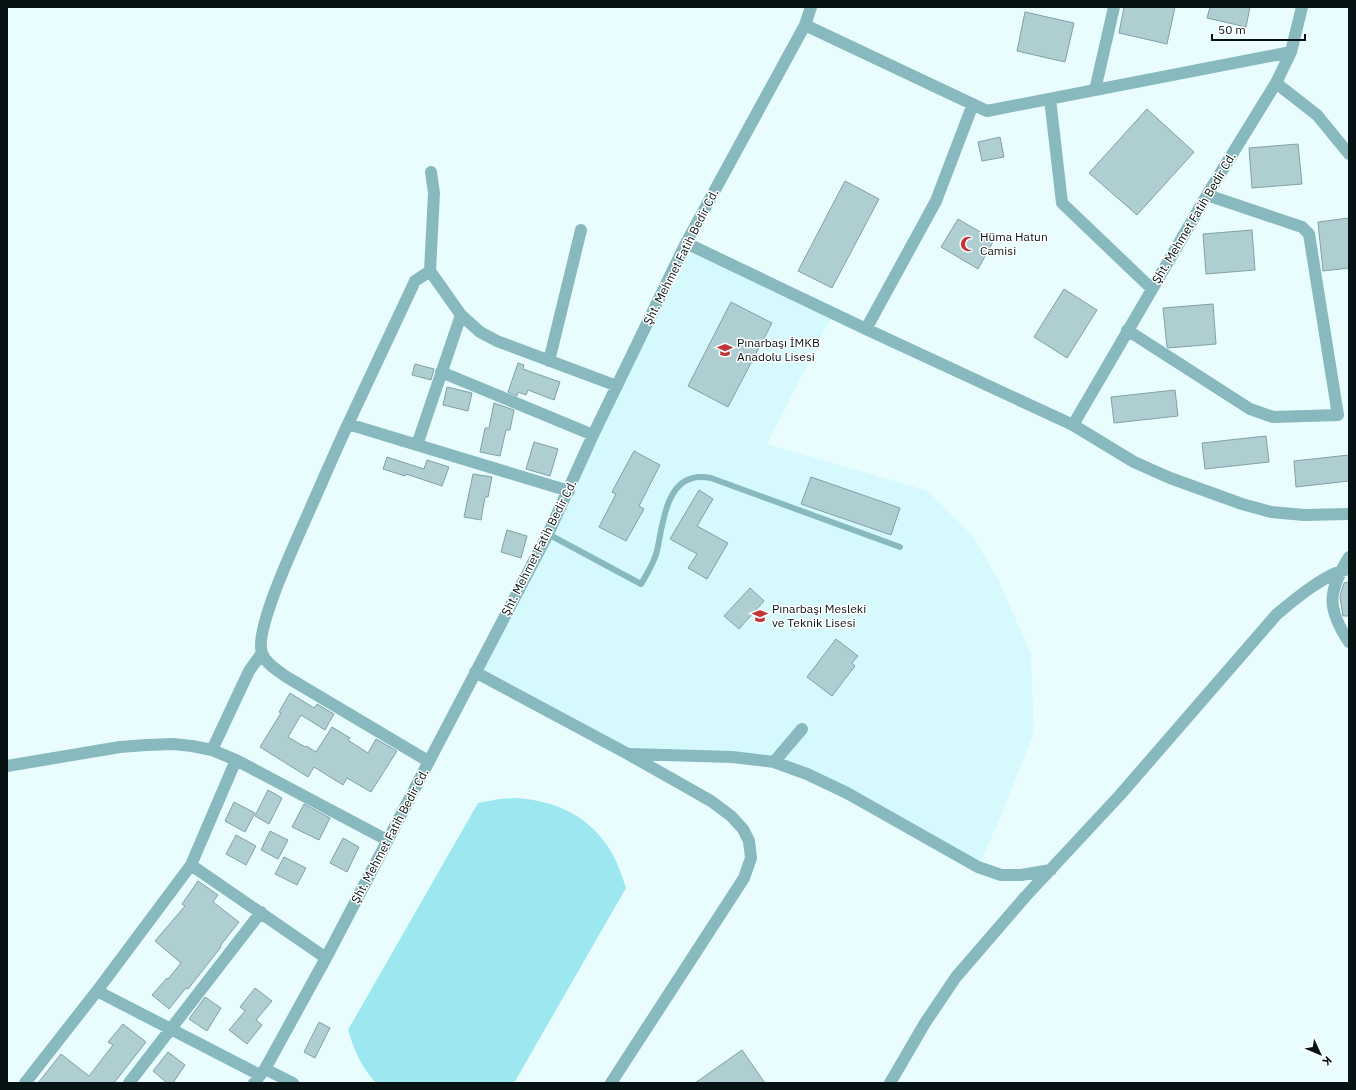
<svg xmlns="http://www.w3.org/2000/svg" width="1356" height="1090" viewBox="0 0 1356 1090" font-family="'IBM Plex Sans',sans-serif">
	<rect width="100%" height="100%" fill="#e9fdff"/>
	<!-- built -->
	<path fill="#d6f9fd" d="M686,243l147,71 -66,130 161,47 43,43 27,45 33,75 3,78 -34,86 -22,49 -204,-105 -146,-8 -153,-82z"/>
	<!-- green -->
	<path fill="#9ce7f0" d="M515,798c41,2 76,19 97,55 6,11 10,23 14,35l-112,195h-138c-15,-16 -22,-33 -28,-53l130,-227 22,-4z"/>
	<!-- building -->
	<path fill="#aeced2" stroke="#82a1a5" d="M1124,7h51l-8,37 -48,-11z
		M1210,7h40l-4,20 -39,-9z
		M1025,12l49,11 -9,39 -48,-11z
		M1147,109l47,43 -57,63 -48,-42z
		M1000,137l4,20 -22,4 -4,-19z
		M1298,144l4,40 -50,4 -3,-40z
		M845,181l34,18 -47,89 -34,-17z
		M1349,218v50l-26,3 -5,-49z
		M958,219l36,21 -16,29 -37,-22z
		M1252,230l3,40 -49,4 -3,-40z
		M1064,289l33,21 -30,48 -33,-21z
		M731,302l41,21 -44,84 -40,-21z
		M1213,304l3,40 -48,4 -1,-1 -4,-39z
		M518,363l6,2 -1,4 37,13 -6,18 -26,-10 -2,5 -8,-3 -1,4 -9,-4z
		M415,364l19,5 -3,11 -19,-5z
		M447,387l25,6 -4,18 -25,-6z
		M1175,390l3,26 -64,7 -3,-26z
		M494,403l20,7 -4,20h-4l-6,26 -20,-4 5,-24h4z
		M1266,436l3,26 -64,7 -3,-26z
		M534,442l24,7 -8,27 -24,-7z
		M634,451l26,14 -21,41 5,3 -18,32 -27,-14 17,-33 -4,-2z
		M1349,455v26l-53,6 -2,-26z
		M387,457l37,12 3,-9 22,7 -7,19 -36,-12 -1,2 -22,-7z
		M473,474l19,3 -4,20h-3l-4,23 -17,-3z
		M811,477l89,31 -9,27 -90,-31z
		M699,490l14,9 -16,27 31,17 -21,36 -19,-11 9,-14 -27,-15z
		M507,530l20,6 -6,22 -20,-6z
		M1349,582v34h-6l-3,-19 1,-5 3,-9z
		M750,588l14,13 -25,28 -15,-13z
		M836,639l22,17 -6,7 3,3 -23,30 -25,-19z
		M290,693l24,15 3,-4 17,10 -9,16 -24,-15 -13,22 17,10 1,-1 10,6 16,-25 18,11 -2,2 20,13 8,-14 21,12 -26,41 -24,-14 -4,7 -29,-18 -6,10 -48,-30 21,-34 -2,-1z
		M268,790l14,8 -13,26 -14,-8z
		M234,802l21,11 -10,19 -20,-11z
		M304,804l26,14 -11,22 -27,-13z
		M270,831l18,9 -10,19 -17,-9z
		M236,835l20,11 -10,19 -20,-11z
		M343,838l16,9 -12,25 -17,-9z
		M284,857l22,11 -9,17 -22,-11z
		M198,881l20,14 -5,7 26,20 -19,24 1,1 -33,42 -2,-1 -17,21 -17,-14 15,-17 1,1 13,-16 -26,-22 30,-35 -3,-2z
		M255,988l17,13 -16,19 6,5 -15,19 -18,-14 16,-19 -5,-4z
		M205,997l16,11 -14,23 -18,-12z
		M319,1022l11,6 -15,30 -11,-6z
		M123,1024l23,18 -32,41h-76l23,-29 28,22 24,-31 -5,-3z
		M742,1050l23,33h-70z
		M168,1052l17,13 -12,18h-6l-14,-12z"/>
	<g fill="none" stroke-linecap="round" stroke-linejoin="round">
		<!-- lane -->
		<path stroke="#88b9bf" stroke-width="6" d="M548,534l93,50c6,-10 13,-21 16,-33 5,-22 8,-67 36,-73 6,-2 12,-1 18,0l189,69"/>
		<!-- street -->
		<path stroke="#88b9bf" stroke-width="12" d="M805,25l182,86 304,-59
			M1276,83l41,32 32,39
			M1095,90l19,-83
			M1050,99l12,104 90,86
			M431,172l3,21 -4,78 31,44 19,17 17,9 120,45
			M686,243l180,86 207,96 61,37 36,16 72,26 29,8 33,3 45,-1
			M866,329l70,-128 37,-97
			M1127,330l123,79 23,8 65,-2 -29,-181 -7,-7 -95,-32
			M549,361l32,-131
			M441,372l152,63
			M348,424l67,-143 15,-10
			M1073,425l134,-230 69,-112 15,-31 11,-45
			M417,445l44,-130
			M1349,557c-21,35 -23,50 0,85
			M475,672l153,82 83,47 20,15 12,13 6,12 2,17 -7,20 -133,205
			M212,750l37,-79 13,-18
			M630,754l102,3 42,5 33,12 40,19 131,74 23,8h20l30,-5
			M428,761l-143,-85c-8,-6 -20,-13 -23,-23 -9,-23 38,-120 49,-146 12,-27 24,-55 37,-83l221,67
			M774,762l28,-33
			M7,766l113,-19 26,-2 27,-1 19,2 20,4 24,10 151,80
			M191,865l135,93
			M97,991l163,84
			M265,1069l28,14
			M25,1083l72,-92 94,-126 45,-105
			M129,1083l132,-171
			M254,1083l11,-14 61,-111 222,-424 45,-99 93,-192 119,-218 6,-18
			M890,1083l35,-60 31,-46 69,-80 95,-102 157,-181c18,-15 49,-41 72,-45"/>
	</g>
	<!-- icons -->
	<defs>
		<g id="mosque-bare" transform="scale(1.2)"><path d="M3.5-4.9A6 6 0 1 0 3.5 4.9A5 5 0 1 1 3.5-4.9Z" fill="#c43535" stroke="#fff" stroke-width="2.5" paint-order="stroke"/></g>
		<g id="school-bare" transform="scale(1.2)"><path d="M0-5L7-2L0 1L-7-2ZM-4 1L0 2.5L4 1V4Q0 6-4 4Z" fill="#c43535" stroke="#fff" stroke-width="2.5" paint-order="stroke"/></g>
	</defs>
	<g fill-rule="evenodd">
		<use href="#mosque-bare" x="968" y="244"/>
		<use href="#school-bare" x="725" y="350"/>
		<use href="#school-bare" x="760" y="616"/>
	</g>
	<g text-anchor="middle" stroke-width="3" stroke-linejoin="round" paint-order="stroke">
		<!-- street labels -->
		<g font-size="12" fill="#061213" stroke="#fff">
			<text transform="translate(1194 218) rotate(-59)" y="4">Şht. Mehmet Fatih Bedir Cd.</text>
			<text transform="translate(681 257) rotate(-63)" y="4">Şht. Mehmet Fatih Bedir Cd.</text>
			<text transform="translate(539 548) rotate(-63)" y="4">Şht. Mehmet Fatih Bedir Cd.</text>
			<text transform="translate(390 836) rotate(-62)" y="4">Şht. Mehmet Fatih Bedir Cd.</text>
		</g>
		<!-- poi labels -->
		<g font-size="12" fill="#061213" stroke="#fff" text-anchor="start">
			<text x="980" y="241">Hüma Hatun<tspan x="980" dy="14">Camisi</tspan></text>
			<text x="737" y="347">Pınarbaşı İMKB<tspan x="737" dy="14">Anadolu Lisesi</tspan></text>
			<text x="772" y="613">Pınarbaşı Mesleki<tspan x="772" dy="14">ve Teknik Lisesi</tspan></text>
		</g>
	</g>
	<!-- border -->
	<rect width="1356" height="1090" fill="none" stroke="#061213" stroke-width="16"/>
	<!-- north arrow -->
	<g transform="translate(1320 1054) rotate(134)" stroke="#ffffff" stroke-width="3" paint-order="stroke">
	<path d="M0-3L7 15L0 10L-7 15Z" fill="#061213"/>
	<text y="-6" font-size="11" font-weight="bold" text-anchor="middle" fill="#061213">K</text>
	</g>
	<!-- scale -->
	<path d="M1212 34v6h93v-6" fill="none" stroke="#061213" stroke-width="2"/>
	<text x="1218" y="34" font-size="12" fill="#061213" stroke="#ffffff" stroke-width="3" paint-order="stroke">50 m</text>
</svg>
